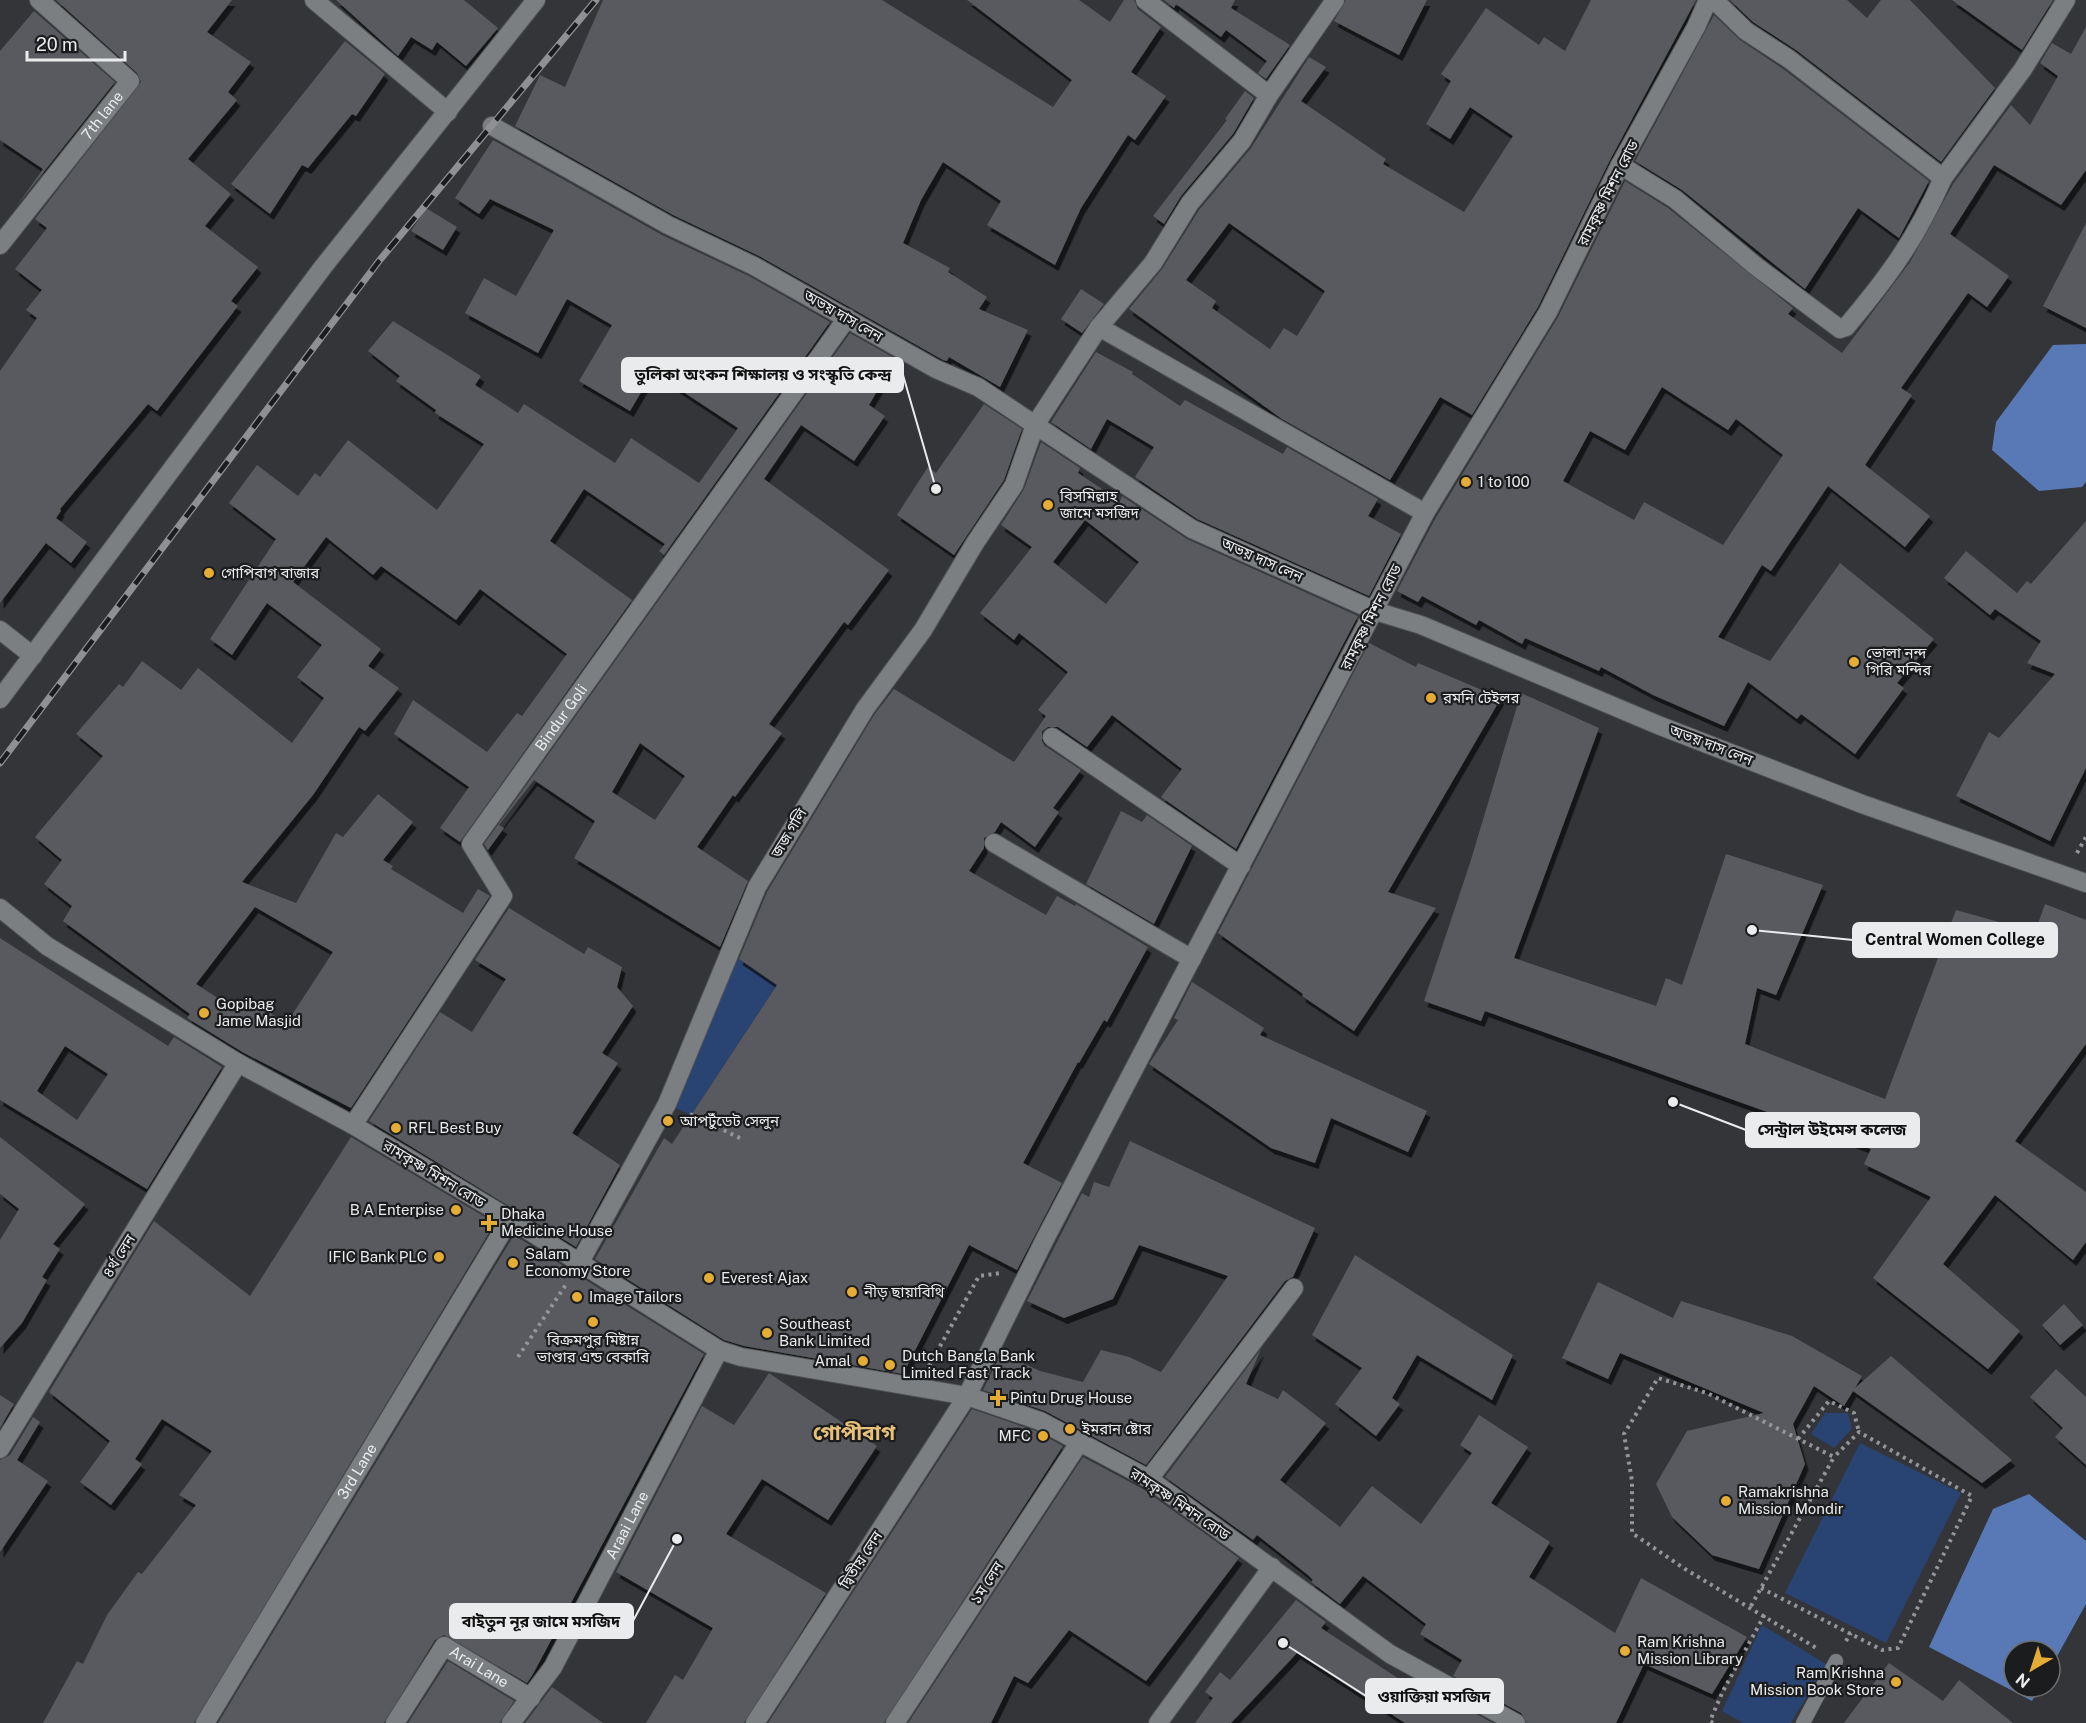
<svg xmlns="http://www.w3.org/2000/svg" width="2086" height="1723" viewBox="0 0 2086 1723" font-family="'Public Sans','Noto Sans Bengali',sans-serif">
	<defs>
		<filter id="shadow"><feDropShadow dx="3.5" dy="6" stdDeviation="0" flood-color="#0009"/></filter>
	</defs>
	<rect width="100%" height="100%" fill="#333538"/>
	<!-- green -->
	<path fill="#294373" d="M730,953l47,32 -86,130 -24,-11z
		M1825,1413h23l4,16 -18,19 -23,-14z
		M1860,1443l101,50 -75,150 -101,-50z
		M1762,1625l64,39 -35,59h-48l-21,-12z"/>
	<!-- water -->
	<path fill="#5879b6" d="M2086,344v138l-4,5 -43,4 -47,-41 4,-28 57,-77z
		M2029,1494l57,47v63l-36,65v-18h-36v36h26l-8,14 -103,-54 64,-138z"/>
	<!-- building -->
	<path fill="#585a5e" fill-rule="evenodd" filter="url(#shadow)" d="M56,0h176l-25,32 44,30 -23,30 9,8 -49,59 43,35 -26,32 53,41 -27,34 7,5 -81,105 -9,-7 -88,105 1,2 -5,7 31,24 -16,21 -25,-20 -46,60v-232l37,-53 -11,-8 16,-20 -27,-21 32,-41 -12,-9 106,-137 -4,-9z
		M336,0h128l34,28 -32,38 -29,-24 -5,8 -21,-13 -13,19z
		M603,0h279l171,107 19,-27 -105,-80h112l31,22 14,-22h10l4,9 23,18 -30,45 35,24 -31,44 -7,-5 -47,73 -26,57 -68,-40 14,-24 -58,-39 -22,38 -18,43 47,25 -2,4 39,25 -8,12 49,21 -28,57 -51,-30 -2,4 -4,-1 -184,-104 -86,-41 -158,-89 25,-51 25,12z
		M1164,0h71l-4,8 59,37 -24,34 -8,-6 9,-12 -41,-31 -5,7 -45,-33 -2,4z
		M1346,0h81l-28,55 -65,-34z
		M1591,0h105l-86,160 -72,147 -66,108 -32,-18 -50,83 -108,-61 -153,-110 33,-40 37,-59 52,-62 58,-91 17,10 -25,34 85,58 -3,5 81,48 49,-76 -43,-29 -20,32 -24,-15 25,-43 -10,-7 45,-66 53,37 5,-8 21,14zM1229,223l96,68 -28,45 -13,-8 -14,21 -58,-41 4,-7 -30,-21z
		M1730,0h117l20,18 14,-18h29l85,88 -54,74 -145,-112 -43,-28z
		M1952,0h101l-31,50z
		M34,11l81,71 -99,125 27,-38 -43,-29v-89z
		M1714,15l26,25 42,28 147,113 -30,57 -41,-30 -53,81 -123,-99 -47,-29z
		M2086,27v143l-25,35 -67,-40 -44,69 59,42 -22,31 -19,-14 -67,95 11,7 -47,70 65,51 -25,31 -77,-61 -57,85 -9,-6 -44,72 52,24 70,-98 94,76 -37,44 7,5 -49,66 -54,-40 -4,5 -49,-37 -24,44 -71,-31 -52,-28 -2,4 -74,-33 -3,6 -43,-24 -3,5 -54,-29 -4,6 -21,-11 38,-72 123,-202 67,-136 43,27 125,100 -5,6 54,39 68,-91 43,-78 58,-79 19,20 28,-49 -18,-13 12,-20 19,11zM1662,387l66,43 8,-11 47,36 -60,90 -79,-43 -10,18 -71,-39 27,-50 35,19z
		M345,41l40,33 -29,42 -4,-2 -44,54 -6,-3 -32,49 -39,-30z
		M1245,91l9,7 -21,36 -52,62 -17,28 -11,-8 74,-96 -2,-1z
		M493,140l169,95 87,41 81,46 -166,233 -5,-4 6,-7 -81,-55 -34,52 82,59 -172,242 -20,-14 29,-41 -75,-53 19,-34 74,52 30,-39 5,3 45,-62 -87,-65 -24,31 -75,-54 -8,9 -47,-38 -33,45 88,67 -13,17 31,22 -34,43 -6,-4 -46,68 -71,87 54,21 40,-70 7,4 35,-43 35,28 -30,38 10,6 -2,3 72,44 15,-24 12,7 -139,212 -107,-55 -57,-35 3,-4 -127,-93 9,-15 -28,-22 18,-24 -27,-23 68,-81 -27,-22 43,-50 4,3 19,-26 39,29 17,-22 94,75 32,-45 -27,-21 25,-32 -55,-42 -35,52 -22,-16 66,-100 -47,-36 28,-38 41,31 17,-23 5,4 28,-37 89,70 47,-66 -49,-31 1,-3 -40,-29 4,-5 -32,-25 25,-30 88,55 -6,9 43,28 6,-9 91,59 16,-25 68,45 39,-55 -85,-56 -23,39 -51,-30 33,-56 -45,-26 -29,54 -73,-40 19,-35 32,18 38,-66 -64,-31 -11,15 -24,-16zM255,907l78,45 -47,72 -38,-27 -10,14 -42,-27z
		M426,208l31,19 -14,23 -32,-19z
		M2086,223v105l-43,-22z
		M1081,289l23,15 -22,29 -21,-14z
		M850,333l46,26 -27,46 16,11 -31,45 -53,-36 -37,54 125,91 -41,55 -4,-3 -75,102 13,9 -47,64 -2,-2 -36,52 51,34 -28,66 -146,-89 21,-37 -61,-41 -35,45 5,3 -16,22 -4,-6zM640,743l45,33 -30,44 -43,-28z
		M1096,352l37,20 -1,2 48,32 5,-6 98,54 4,-7 91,52 -10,17 33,18 -32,62 -172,-77 -62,-42 19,-30 -47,-28 -16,30 -40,-27z
		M984,404l38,25 -18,51 -50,75 -57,-40 31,-48 8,6z
		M1041,442l39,26 -2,5 42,28 2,-5 65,43 171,77 -122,233 -75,-52 21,-28 -70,-54 -25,32 -29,-20h-10l-6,4v10l3,5 36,24 -28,38 6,4 -24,35 -34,-25 -6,10 -11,6v10l-15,23 77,44 11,-19 18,10 1,-2 72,43 -41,75 -3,-2 -25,43 -1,-1 -55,101 39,20 -45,87 -48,-25 -66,129 -159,-28 -20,-6 -129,-81 69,-121 8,6 105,-159 -38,-26 28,-67 107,-177 20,-26 120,73 32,-46 -8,-6 30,-38 -49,-39 -5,7 -34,-27 52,-66 -31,-22 23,-36zM1085,520l54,42 -33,42 -53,-42z
		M2086,521v247l-36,73 -94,-45 33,-64 10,6 56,-64 -28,-11 14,-22 -46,-32 -5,6 -46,-37 22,-27 51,42 10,-12 4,3z
		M1369,643l47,24 2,-4 83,35 -113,194 48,16 -82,123 -52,-35 1,-2 -85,-61z
		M1521,693l78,35 -85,230 142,48 10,-28 16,7 44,-131 97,31 -47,110 -19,-7 -12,56 140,55 71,-189 79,22 10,-28 41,16v124l-71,97 71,51v50l-13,18 -78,-65 -52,69 77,67 -32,38 -115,-91 58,-81 -67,-33 7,-15 -386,-138 -4,10 -57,-20 46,-138z
		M1121,811l21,11 5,-7 45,31 -38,78 -68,-40z
		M509,908l75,46 4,-7 34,20 -5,20 16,19 -31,47 16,10 -46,70 48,32 -44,82 -207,-126 71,-109 32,20 34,-53 -31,-19z
		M0,938l168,108 6,-9 48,30 -75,122 -147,-89zM65,1046l43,28 -31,46 -40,-29z
		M1192,982l72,46 -4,7 167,76 -19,41 -77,-34 -16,45 -44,-15 -122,-84 29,-44 -4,-2z
		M0,1137l85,67 -32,40 7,5 -18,28 5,3 -25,43 -22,25v-108l19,-31 -19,-15z
		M351,1137l144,86 -301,500h-151l34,-62 6,3 24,-49 31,-43 4,2 54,-69 -17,-10 33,-44 -50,-32 -27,40 7,5 -31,41 -31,-23 30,-41 -61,-49 105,-171 96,75z
		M1130,1141l185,87 -22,49 -8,4 -139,184 -101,-54 -62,-21 18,-37 39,18 43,11 18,-32 28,7 32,15 67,-96 -89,-31 -26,54 -49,19 -37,-17 55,-108 7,4 5,-15 15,5z
		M514,1235l190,119 -171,320 -6,9 -83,-48 -9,5 -51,83h-166z
		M1355,1255l158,100 -21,45 -75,-45 -25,43 8,6 -24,32 -41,-32 27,-36 -50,-33z
		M1598,1282l75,36 8,-17 111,35 70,40 -7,12 36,-32 121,104 -30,23 -129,-92 -9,15 -30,-20 -21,38 12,40 -46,105 -47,-14 -40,-38 -16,-33 31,-53 77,-18 -144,-60 -12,26 -46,-21z
		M2064,1304l19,21 -23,20 -18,-20z
		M1261,1349l-15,35 32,15 5,-9 43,33 -46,57 60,47 32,-41 49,38 51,-71 -12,-8 19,-30 49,32 -37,56 59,39 -21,35 86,56 26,-55 106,59 -35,57 -68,-30 -28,59h-89l-6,-10 -68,-37 9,-16 -42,-26 6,-10 -63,-48 -23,28 -29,-22 2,-2 -5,-5 -51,-40 -4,5 -88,-63z
		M2056,1369l30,28v68l-31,-28 8,-9 -33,-31z
		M769,1373l108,73 -49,74 -66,-41 -36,55 100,59 -82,130h-98l29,-48 8,5 30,-52 -97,-56 86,-166 32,19z
		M0,1395l14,9 -14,24z
		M972,1409l64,22 27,15 -179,277h-116z
		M33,1417l7,5 -23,38 31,21 -48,71v-92l10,-5z
		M1083,1457l60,32 96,69 -93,123 -77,-51 -41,53 -14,-7 -23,47h-83z
		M1296,1600l30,22 -5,6 115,75 5,-8 52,28h-88l-108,-70 -66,70h-36l18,-25 -8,-6 15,-20 10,8z
		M448,1661l66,40 -14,22h-92z
		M1889,1663l54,38 16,-21 54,43h-169z
		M552,1687l51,36h-78z"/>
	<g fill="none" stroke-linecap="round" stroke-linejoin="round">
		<!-- service casing -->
		<g stroke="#505255" stroke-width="15">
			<path id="service" d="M1803,1723l33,-62"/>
		</g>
		<!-- minor casing -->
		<g stroke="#505255" stroke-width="20">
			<g id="minor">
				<path d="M314,0l134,112"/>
				<path d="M1145,0l124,95"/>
				<path d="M1714,0l32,31 43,28 154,119 80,-109 43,-69"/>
				<path d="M492,126l176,99 86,41 182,103 42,18 214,142 183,82 46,14 237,100 204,79 224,79"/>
				<path d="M1620,165l55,34 82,68 83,62 6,-2c43,-51 70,-88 97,-149"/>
				<path id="s1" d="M0,245l130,-164 -91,-81"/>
				<path d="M1099,327l326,186"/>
				<path d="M0,630l33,26"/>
				<path d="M0,699l323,-432 213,-267"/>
				<path d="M1052,737l189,129"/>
				<path d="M994,843l198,116"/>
				<path d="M0,908l47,38 191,117 115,62 157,94 209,131 22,7 226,39 73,25 109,58 241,175 126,69"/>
				<path id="s2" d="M353,1125l150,-229 -32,-52 376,-526"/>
				<path d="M580,1262l87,-158 90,-217 108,-178 58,-79 52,-87 39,-58 21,-60 64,-98 54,-64 37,-60 52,-62 27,-46 66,-95"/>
				<path d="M0,1449l238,-386"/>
				<path d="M1149,1479l145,-191"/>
				<path id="s3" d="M205,1723l305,-504"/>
				<path id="s4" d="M395,1723l49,-77 87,52"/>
				<path id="s5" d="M511,1723l42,-56 166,-317"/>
				<path d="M755,1723l212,-327 78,-157 380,-726 123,-201 72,-147 76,-138 12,-27"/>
				<path d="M895,1723l184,-280"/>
				<path d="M1158,1723l114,-156"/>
			</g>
		</g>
		<!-- path -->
		<path stroke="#949598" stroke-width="4" stroke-dasharray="3 4.5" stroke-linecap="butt" d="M2077,853l9,-16
			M690,1114l54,26
			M518,1357l49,-74
			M929,1366l50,-90 22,-3
			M1798,1439l31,-38 25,12 5,19
			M1761,1588l121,62 16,-2 74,-152 -113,-64 -25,25
			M1751,1606l83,-149 -127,-64 -49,-15 -34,56 8,47v52l53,36 133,80
			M1846,1641l5,-8
			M1713,1723l-3,-2 13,-30 42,-77"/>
		<!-- service -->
		<use href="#service" stroke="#7c7f82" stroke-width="14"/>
		<!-- minor -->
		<use href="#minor" stroke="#7c7f82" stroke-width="18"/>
		<!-- rail casing -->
		<g stroke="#8f9093" stroke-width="7">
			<path id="rail" d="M0,763l379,-502 217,-261"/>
		</g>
		<!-- rail -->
		<use href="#rail" stroke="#1b1c1e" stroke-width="4.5" stroke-dasharray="14" stroke-linecap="butt"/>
	</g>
	<!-- markers -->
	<g fill="#e5ad35" stroke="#1b1c1e" stroke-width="2">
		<circle cx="1466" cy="482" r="6"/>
		<circle cx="1048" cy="505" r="6"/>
		<circle cx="209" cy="573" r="6"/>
		<circle cx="1854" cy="662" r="6"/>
		<circle cx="1431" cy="698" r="6"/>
		<circle cx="204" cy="1013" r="6"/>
		<circle cx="668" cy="1121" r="6"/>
		<circle cx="396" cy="1128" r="6"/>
		<circle cx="456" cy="1210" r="6"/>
		<path d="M486 1214h6v6h6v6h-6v6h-6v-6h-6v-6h6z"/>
		<circle cx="439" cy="1257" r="6"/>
		<circle cx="513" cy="1263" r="6"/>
		<circle cx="709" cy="1278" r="6"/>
		<circle cx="852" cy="1292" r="6"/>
		<circle cx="577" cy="1297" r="6"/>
		<circle cx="593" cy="1322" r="6"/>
		<circle cx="767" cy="1333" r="6"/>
		<circle cx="863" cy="1361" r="6"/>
		<circle cx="890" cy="1365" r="6"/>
		<path d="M995 1389h6v6h6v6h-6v6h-6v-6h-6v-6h6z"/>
		<circle cx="1070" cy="1429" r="6"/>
		<circle cx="1043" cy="1436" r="6"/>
		<circle cx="1726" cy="1501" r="6"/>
		<circle cx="1625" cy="1651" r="6"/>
		<circle cx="1896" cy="1682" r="6"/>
	</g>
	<g text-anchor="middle" stroke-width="4.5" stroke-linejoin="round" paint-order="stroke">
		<!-- street labels -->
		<g font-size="15" fill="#eaebed" stroke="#1b1c1e">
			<text dy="5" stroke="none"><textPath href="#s1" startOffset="165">7th lane</textPath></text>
			<text transform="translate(1608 193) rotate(-63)" y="5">রামকৃষ্ণ মিশন রোড</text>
			<text transform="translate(843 316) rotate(30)" y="5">অভয় দাস লেন</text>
			<text transform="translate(1262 560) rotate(24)" y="5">অভয় দাস লেন</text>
			<text transform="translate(1371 617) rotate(-63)" y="5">রামকৃষ্ণ মিশন রোড</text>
			<text dy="5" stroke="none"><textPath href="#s2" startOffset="490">Bindur Goli</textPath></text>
			<text transform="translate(1711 745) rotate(21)" y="5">অভয় দাস লেন</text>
			<text transform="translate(789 833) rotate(-59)" y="5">জজ গলি</text>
			<text transform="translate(434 1174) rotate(31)" y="5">রামকৃষ্ণ মিশন রোড</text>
			<text transform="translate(119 1256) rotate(-58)" y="5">৪র্থ লেন</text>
			<text dy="5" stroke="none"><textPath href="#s3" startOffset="294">3rd Lane</textPath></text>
			<text transform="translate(1180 1504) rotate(34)" y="5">রামকৃষ্ণ মিশন রোড</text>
			<text dy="5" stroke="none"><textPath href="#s5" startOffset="230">Araai Lane</textPath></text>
			<text transform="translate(861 1560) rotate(-57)" y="5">দ্বিতীয় লেন</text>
			<text transform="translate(987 1583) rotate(-57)" y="5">১ম লেন</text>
			<text dy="5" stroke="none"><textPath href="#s4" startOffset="132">Arai Lane</textPath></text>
		</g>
		<!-- poi labels -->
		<g font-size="15" fill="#eaebed" stroke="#1b1c1e" text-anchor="start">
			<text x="1478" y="487">1 to 100</text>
			<text x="1060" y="501">বিসমিল্লাহ<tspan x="1060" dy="17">জামে মসজিদ</tspan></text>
			<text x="221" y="578">গোপিবাগ বাজার</text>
			<text x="1866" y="658">ভোলা নন্দ<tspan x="1866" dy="17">গিরি মন্দির</tspan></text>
			<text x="1443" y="703">রমনি টেইলর</text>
			<text x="216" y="1009">Gopibag<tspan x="216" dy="17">Jame Masjid</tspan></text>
			<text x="680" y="1126">আপটুঁডেট সেলুন</text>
			<text x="408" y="1133">RFL Best Buy</text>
			<text x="444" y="1215" text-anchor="end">B A Enterpise</text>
			<text x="501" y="1219">Dhaka<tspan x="501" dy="17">Medicine House</tspan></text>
			<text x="525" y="1259">Salam<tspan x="525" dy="17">Economy Store</tspan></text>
			<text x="427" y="1262" text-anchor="end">IFIC Bank PLC</text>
			<text x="721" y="1283">Everest Ajax</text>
			<text x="864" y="1297">নীড় ছায়াবিথি</text>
			<text x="589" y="1302">Image Tailors</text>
			<text x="779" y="1329">Southeast<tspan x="779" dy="17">Bank Limited</tspan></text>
			<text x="593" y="1345" text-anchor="middle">বিক্রমপুর মিষ্টান্ন<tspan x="593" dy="17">ভাণ্ডার এন্ড বেকারি</tspan></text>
			<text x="902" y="1361">Dutch Bangla Bank<tspan x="902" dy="17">Limited Fast Track</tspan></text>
			<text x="851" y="1366" text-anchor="end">Amal</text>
			<text x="1010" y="1403">Pintu Drug House</text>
			<text x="1082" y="1434">ইমরান ষ্টোর</text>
			<text x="1031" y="1441" text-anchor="end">MFC</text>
			<text x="1738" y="1497">Ramakrishna<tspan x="1738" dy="17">Mission Mondir</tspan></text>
			<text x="1637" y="1647">Ram Krishna<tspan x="1637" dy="17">Mission Library</tspan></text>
			<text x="1884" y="1678" text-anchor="end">Ram Krishna<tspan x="1884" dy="17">Mission Book Store</tspan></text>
		</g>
		<!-- district labels -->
		<g font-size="21" font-weight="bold" fill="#e7c079" stroke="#1b1c1e">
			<text x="854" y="1440">গোপীবাগ</text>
		</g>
	</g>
	<!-- callouts -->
	<path fill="none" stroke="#eaebed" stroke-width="2" d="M936 489L903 375M1752 930L1853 940M1673 1102L1746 1130M677 1539L633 1621M1283 1643L1366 1696"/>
	<g fill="#eaebed" stroke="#1b1c1e" stroke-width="2">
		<circle cx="936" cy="489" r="6"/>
		<circle cx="1752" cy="930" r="6"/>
		<circle cx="1673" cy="1102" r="6"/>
		<circle cx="677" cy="1539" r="6"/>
		<circle cx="1283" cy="1643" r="6"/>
	</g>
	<g fill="#eaebed" stroke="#eaebed" stroke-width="2">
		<rect x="622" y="358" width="281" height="34" rx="6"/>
		<rect x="1853" y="923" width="204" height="34" rx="6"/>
		<rect x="1746" y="1113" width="173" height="34" rx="6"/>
		<rect x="450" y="1604" width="183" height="34" rx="6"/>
		<rect x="1366" y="1679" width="137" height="34" rx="6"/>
	</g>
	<g font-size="16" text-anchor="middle" font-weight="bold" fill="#111">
		<text x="763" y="380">তুলিকা অংকন শিক্ষালয় ও সংস্কৃতি কেন্দ্র</text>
		<text x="1955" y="945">Central Women College</text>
		<text x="1832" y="1135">সেন্ট্রাল উইমেন্স কলেজ</text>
		<text x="541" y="1627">বাইতুন নূর জামে মসজিদ</text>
		<text x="1434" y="1702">ওয়াক্তিয়া মসজিদ</text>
	</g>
	<!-- north arrow -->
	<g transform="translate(2032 1669) rotate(219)"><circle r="28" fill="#1b1c1e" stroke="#6e6f71" stroke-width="1.5"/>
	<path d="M0-4.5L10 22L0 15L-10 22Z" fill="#e5ad35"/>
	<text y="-9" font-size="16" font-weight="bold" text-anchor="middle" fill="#eaebed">N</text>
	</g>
	<!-- scale -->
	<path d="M27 51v9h98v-9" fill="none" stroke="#eaebed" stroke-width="3"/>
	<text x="36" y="51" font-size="18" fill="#eaebed" stroke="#1b1c1e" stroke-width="4.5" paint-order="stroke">20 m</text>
</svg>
